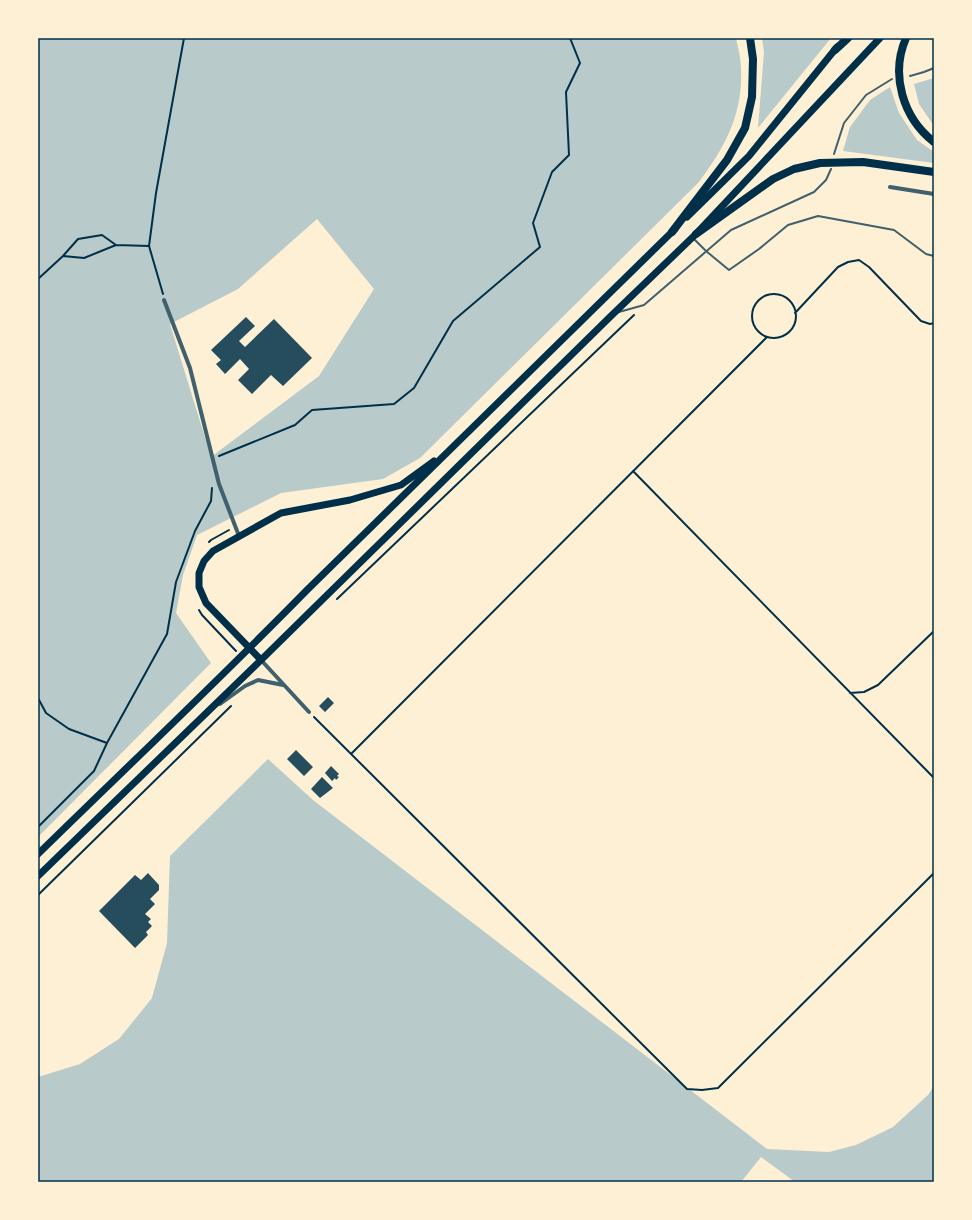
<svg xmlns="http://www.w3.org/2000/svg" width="972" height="1220" viewBox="0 0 972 1220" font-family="'Asap Condensed',sans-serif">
	<rect width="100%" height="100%" fill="#fdf0d5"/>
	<!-- green -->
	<path fill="#b9caca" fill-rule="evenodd" d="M38,38h698c2,10 5,20 5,31 2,45 -16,78 -42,113l-279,276 -37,21 -102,14 -84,42 -14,40 -7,38 35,50 -173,174zM317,219l57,70 -55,87 -108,81 -41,-133 68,-35z
		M762,38h69l-73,90 6,-76z
		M934,78v48l-15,-22 -5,-20z
		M890,87l9,26 18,27 17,12v11l-91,-12 7,-24 20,-27z
		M268,759l45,41 454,349 62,3 27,-7 37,-18 35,-32 6,-9v96h-139l-34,-25 -20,25h-703v-105l42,-13 39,-25 33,-41 15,-55 3,-87z"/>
	<!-- building -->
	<path fill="#264d5e" d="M246,317l9,9 -16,15 6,6 29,-28 38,39 -29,28 -12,-11 -19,19 -14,-14 11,-11 -9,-10 -15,15 -9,-10 5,-4 -10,-10z
		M328,697l6,6 -9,9 -6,-6z
		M296,750l17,17 -9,9 -17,-17z
		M331,766l8,8 -2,2 2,1 -3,3 -1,-2 -3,3 -7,-8z
		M322,777l11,11 -13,10 -9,-9z
		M148,873l11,12v5l-9,9 5,5 -10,10 6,5 -3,3 4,4 -6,6 2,3 -13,13 -36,-37 36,-36 6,5z"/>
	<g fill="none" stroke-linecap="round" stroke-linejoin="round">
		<!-- path -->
		<path stroke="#003049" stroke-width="2" d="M63,256l15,-17 24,-4 14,10
			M38,279l25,-23 21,2 32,-13 33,1
			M163,294l-14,-48 7,-53 28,-155
			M752 316a22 22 0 1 1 44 0a22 22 0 1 1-44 0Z
			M795,313l43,-46 10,-5 11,-2 10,7 52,54 9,3 4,-1
			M219,456l76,-31 17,-15 82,-6 20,-16 39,-67 87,-74 -7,-24 19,-51 17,-17 -3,-63 14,-29 -10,-25
			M633,471l301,307
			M209,542l2,-2 18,-10
			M337,599l297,-284
			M199,610l3,5 34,36
			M850,693l14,-1 14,-7 56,-54
			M38,698l8,15 23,16 38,14
			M314,717l373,372 15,1 16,-2 216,-215
			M351,754l416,-417
			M38,827l56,-56 13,-28 60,-109 9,-52 19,-51 16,-30 1,-13
			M38,895l193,-189"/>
		<!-- service -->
		<path stroke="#3f606c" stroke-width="2" d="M910,76l14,-4 10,-4
			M834,154l10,-31 22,-28 26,-16
			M693,238l13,13 23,19 30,-21 29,-24 30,-9 76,14 32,24 8,2
			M619,312l25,-7 87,-75 83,-38 12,-12 5,-11"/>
		<!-- minor -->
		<path stroke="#3f606c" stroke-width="4" d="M890,187l44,7
			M164,300l26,68 29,116 20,52
			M261,660l48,52
			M220,704l25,-18 13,-6 25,5"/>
		<!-- primary -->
		<path stroke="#003049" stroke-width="7" d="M687,217l62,-61 88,-109
			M261,660l-55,-57 -7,-16v-14l5,-12 9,-10 68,-38 69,-13 51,-15 33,-24
			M38,854c90,-88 181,-174 269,-264l368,-361
			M38,876l223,-216 352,-346 83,-80 184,-196"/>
		<!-- motorway -->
		<path stroke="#003049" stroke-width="8" d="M906,38c-16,37 -3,80 28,104
			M835,50l13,-12
			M672,232l55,-72 18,-32 7,-31 1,-38 -3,-21
			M696,234l77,-55 21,-10 26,-6 43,-1 71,10"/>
	</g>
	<!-- border -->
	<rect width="972" height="1220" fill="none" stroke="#fdf0d5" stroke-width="78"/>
	<rect x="39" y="39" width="894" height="1142" fill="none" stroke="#003049" stroke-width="1.5"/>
</svg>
